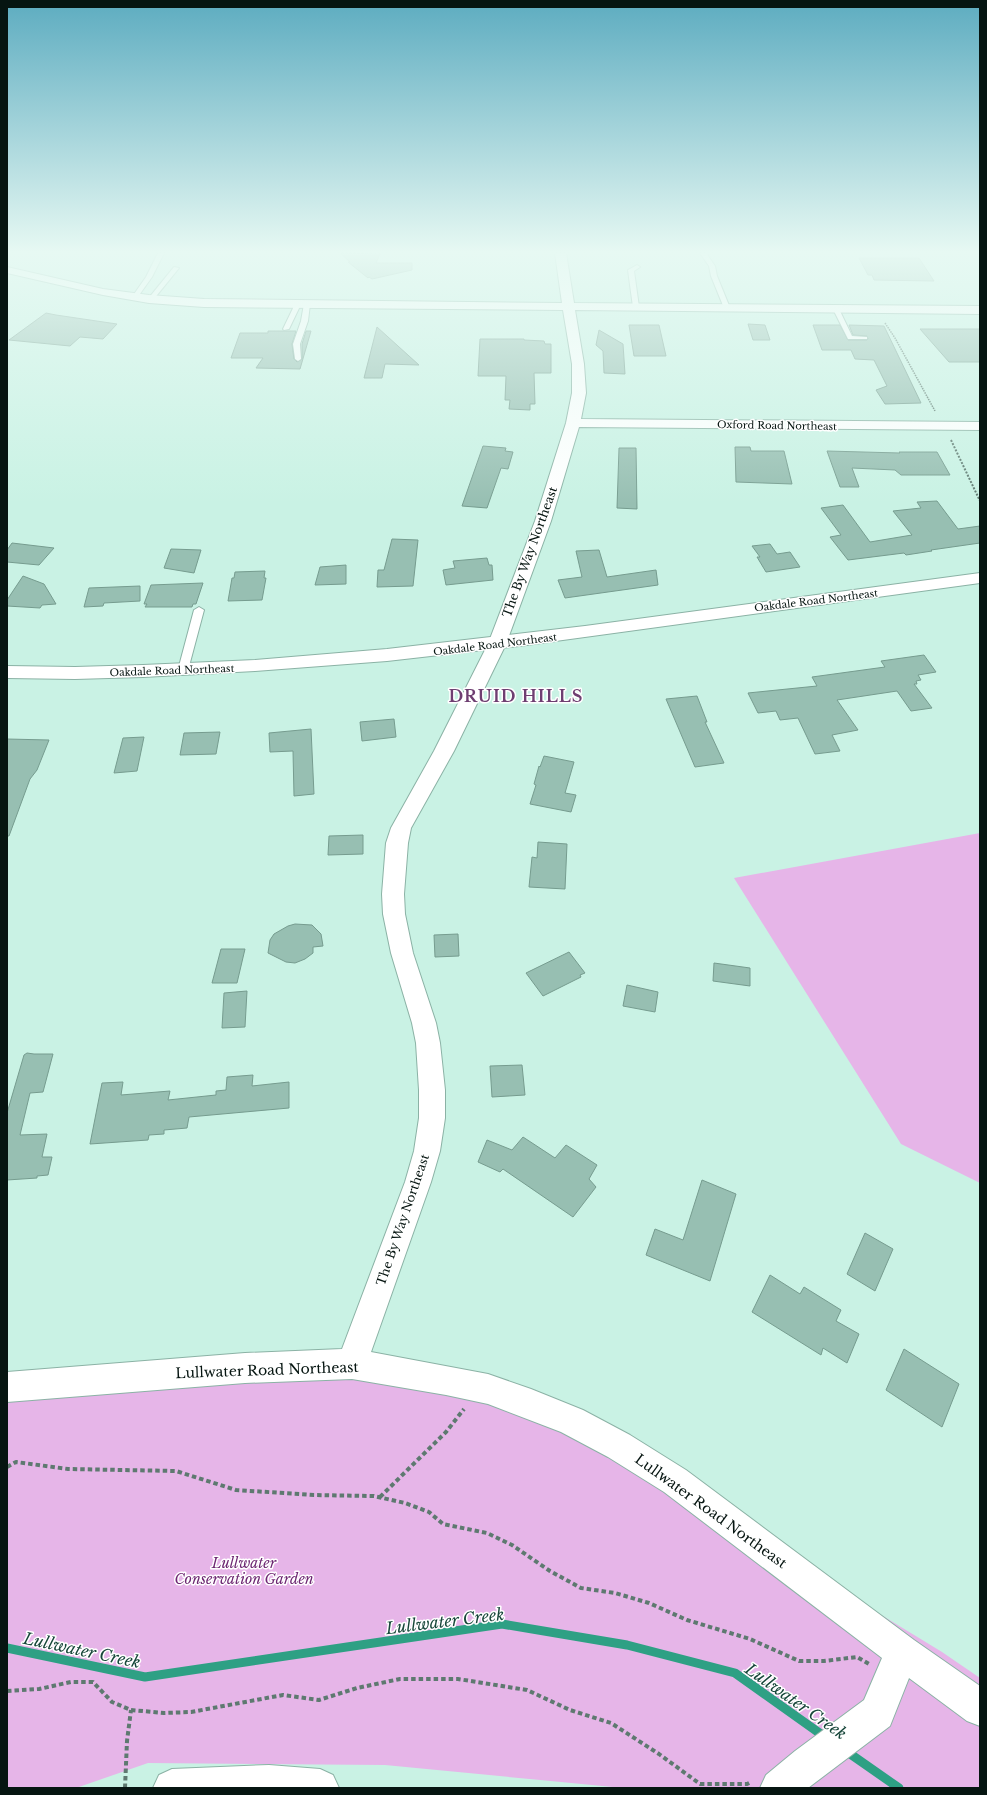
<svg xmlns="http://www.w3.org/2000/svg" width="987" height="1795" viewBox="0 0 987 1795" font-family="'Libre Baskerville',serif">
	<rect width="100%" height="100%" fill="#c9f2e4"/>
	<!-- green -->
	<path fill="#e6b5e8" d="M980,833v350l-79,-39 -167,-266z
		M203,1378l157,2 180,27 402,245 38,26v110h-357l-238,-23 -237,-2 -72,25h-69v-395z"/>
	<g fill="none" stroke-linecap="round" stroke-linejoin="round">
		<!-- stream -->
		<path stroke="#2ea084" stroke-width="9" d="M7,1648l138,29 357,-53 125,21 108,28 90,64
			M846,1751l53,37"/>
	</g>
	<!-- building -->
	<path fill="#97bfb2" stroke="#769c8f" d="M340,253l40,1 -4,9h36v7l-40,9 -3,-2 -1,1 -20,-16h2z
		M859,258h60l15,23 -60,-1 -2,-5h-4z
		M46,313l10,2 61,9 -14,15 -23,-2 -10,9 -61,-6z
		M748,324l17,1 5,15h-17z
		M629,325h30l7,31h-32z
		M813,325h27l8,15h19l1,-1 -1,-3 -14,-1 -4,-10 35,1 37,77 -36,1 -9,-14 11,-4 -13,-26 -19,-1 -4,-9h-29z
		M377,327l42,38 -34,-1 -3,14h-18z
		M920,329h60v33h-31z
		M599,330l24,14 2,30 -21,-1 -1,-22 -7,-6z
		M268,331h28l-4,13 2,15 3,3 5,-3v-15l4,-13h5l-11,38 -44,-1 7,-10h-32l9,-25h28z
		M480,339h44v1l20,1 1,3h6v29h-17l1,31h-5v6l-21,-1 1,-9h-5l1,-24h-28z
		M483,446l23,2 -1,3 8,1 -5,17 -7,-1 -14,40 -25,-2z
		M735,447h15l1,4h33l8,33 -56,-2z
		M619,448h17l1,61 -20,-1z
		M827,451l73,2 -1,-1h38l13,23h-49l-6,-5 -43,-2 7,19h-19z
		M937,501l21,28 22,-3v17l-49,7 1,1 -26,4 -2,-2 -56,7 -18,-23 11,-2 -20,-27 22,-3 27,37 42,-7 -19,-24 28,-3 -4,-6z
		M392,539l26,1 -5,46 -36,1 1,-17h6z
		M12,543l42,5 -15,17 -32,-3v-12z
		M770,544l7,10 13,-2 10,15 -34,5 -9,-15h3l-8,-11z
		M171,549l30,1 -7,23 -30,-5z
		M599,550l8,27 49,-7 2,15 -93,13 -7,-18 24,-3 -6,-26z
		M487,558l2,7h3l1,15 -47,5 -3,-15 12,-2 -2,-7z
		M346,565v19l-31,1 5,-18z
		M265,571l-1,7h2l-4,22 -34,1 4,-23h2l1,-6z
		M23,576l21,8 12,20 -14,1 -2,3 -33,-2v-6z
		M203,583l-7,21h-3l-1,3h-47l2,-3h-3l7,-19z
		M140,586v15l-36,2 -1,3 -19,1 5,-19z
		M924,655l12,17 -18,3 3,5 -5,1 1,3h-3l18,24 -21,3 -14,-20 -60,9 21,30 -26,5 8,16 -25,3 -17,-36 -18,2 -4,-9 -18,2 -10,-20 69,-7 -5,-9 73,-10 -4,-6z
		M697,696l10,26h-2l19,41 -29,4 -29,-68z
		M394,719l2,18 -34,4 -2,-19z
		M311,729l3,65 -20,2 -1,-45 -23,1 -1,-19z
		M220,732l-4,22 -36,1 4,-22z
		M144,737l-7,34 -23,2 9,-35z
		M7,739l42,1 -12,30 -7,9 -21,57h-2z
		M544,756l30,6 -9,31 11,2 -5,17 -41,-8 6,-19 -2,-1 5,-18 1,1z
		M363,835v19l-35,1 1,-19z
		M538,842l29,2 -2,45 -36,-2 3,-30 5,1z
		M295,924l17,1 9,9 2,12 -10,1v6l-8,6 -10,4 -9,-1 -18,-9 2,-13 4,-6 14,-8z
		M458,934l1,22 -24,1 -1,-22z
		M221,949h24l-8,34h-25z
		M569,952l16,21 -5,2 1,2 -38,19 -17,-23z
		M714,963l36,5v18l-37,-5z
		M627,985l31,7 -3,20 -32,-6z
		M247,991l-2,36 -23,1 2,-35z
		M27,1053l7,1h19l-10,38 -13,1 -10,42 27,-1 -5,23h10l-4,18 -11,1v2l-30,2v-67l17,-58z
		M522,1065l3,30 -33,2 -2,-31z
		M253,1075l-1,11 37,-4v26l-100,9 -2,11 -23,2v4l-15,1 -1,5 -58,4 12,-61 21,-1 -2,13 49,-4 -2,9 48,-5v-4l10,-1 1,-13z
		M523,1137l32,21 11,-13 31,20 -8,14 7,8 -23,30 -70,-48 -3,3 -22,-10 9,-22 25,10z
		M702,1180l34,14 -26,87 -64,-26 9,-26 28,11z
		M865,1233l28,16 -18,42 -28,-17z
		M770,1275l30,19 4,-7 37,23 -5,11 23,13 -12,29 -24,-15 -2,7 -69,-43z
		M904,1349l55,35 -17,43 -56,-37z"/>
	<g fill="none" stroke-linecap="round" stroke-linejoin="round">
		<!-- lane casing -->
		<g stroke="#8bb2a5" stroke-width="2">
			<path id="lane" d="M158,253h6l-12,24 -15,21h-4l-1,-1 14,-20z
				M700,253h6l9,13 2,10 13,32 -1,1 -5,-1 -13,-32 -2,-10z
				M637,265l3,2 -6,4 5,36 -3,2 -3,-2 -5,-37z
				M174,267l5,1 -26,32h-4l-1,-1z
				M298,302l3,2 -12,25 -5,1 -1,-1 12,-25z
				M307,302l3,2 -2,17 -8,23 1,15 -3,2 -3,-2 -2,-15 8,-23 3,-17z
				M836,307l3,2 13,27 15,1v2h-19l-15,-30z
				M199,607l5,3 -16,60 -2,2h-6l-2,-2 16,-60z"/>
		</g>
		<!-- street casing -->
		<g stroke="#8bb2a5" stroke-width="2">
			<path id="street" d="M555,253h11l8,50 406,3v8l-405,-4 9,54 2,29 -5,26 399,3v8l-401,-3 -28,94 -45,123 -52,107 -43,77 -3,15 -4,51 1,20 8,39 23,70 4,20 5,47v28l-5,33 -9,31 -60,170 117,22 43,15 52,21 47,25 56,35 228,170 66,46v40l-13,-5 -58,-43 -19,48 -82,62h-48l6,-13 29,-24 69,-51 18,-42 -218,-166 -56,-35 -47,-25 -73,-28 -42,-9 -94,-16 -107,4 -238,19v-30l238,-19 97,-4 63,-167 9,-31 5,-33v-28l-3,-47 -4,-20 -21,-70 -8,-39 -1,-20 4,-51 5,-15 43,-77 54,-107 47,-123 31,-98 6,-30v-29l-9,-54 -359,-3 -55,-4 -46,-8 -96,-22v-6l96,22 46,6 55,4 358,4z
				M269,1765l51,4 13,6 6,13h-186l6,-13 13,-6z"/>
		</g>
		<!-- secondary casing -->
		<g stroke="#8bb2a5" stroke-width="2">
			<path id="secondary" d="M980,573v10l-461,63 -132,15 -132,10 -112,6 -68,2 -68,-1v-12l68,1 68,-2 112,-5 132,-11 198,-23z"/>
		</g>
		<!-- path-far2 -->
		<path stroke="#5e7970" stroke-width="1.5" stroke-dasharray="1.5 1" stroke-linecap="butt" d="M885,323l10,15 40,73"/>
		<!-- path-far1 -->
		<path stroke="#5e7970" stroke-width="2" stroke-dasharray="2 1.5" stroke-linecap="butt" d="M951,440l29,61"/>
		<!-- path -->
		<path stroke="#5e7970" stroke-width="4" stroke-dasharray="4.5 3" stroke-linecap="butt" d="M7,1467l9,-5 52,7 108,2 60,19 78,5 60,1 31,7 24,9 14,12 44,9 25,12 38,26 31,17 34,5 34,10 38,17 63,19 49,22h25l33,-4 12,7
			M380,1497l66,-65 18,-23
			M7,1691l32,-2 32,-7h22l19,20 19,8 33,3 27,-1 92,-17 36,5 38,-12 43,-9h58l69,11 43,20 41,13 48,31 41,30h47l4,-2
			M125,1788l2,-47 4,-31"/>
		<!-- lane -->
		<use href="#lane" fill="#fff" fill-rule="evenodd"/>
		<!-- street -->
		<use href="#street" fill="#fff" fill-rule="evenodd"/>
		<!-- secondary -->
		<use href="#secondary" fill="#fff" fill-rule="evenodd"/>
	</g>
	<!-- sky -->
	<linearGradient id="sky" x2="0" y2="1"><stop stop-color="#5dacc0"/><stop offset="0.5" stop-color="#e7f9f3"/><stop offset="1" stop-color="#e7f9f3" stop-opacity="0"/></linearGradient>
	<rect width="987" height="504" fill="url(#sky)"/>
	<g text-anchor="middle" stroke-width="3" stroke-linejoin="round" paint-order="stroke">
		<!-- far-street labels -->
		<g font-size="10" fill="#061511" stroke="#fff">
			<text transform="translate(777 425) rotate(1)" y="4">Oxford Road Northeast</text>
			<text transform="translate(816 600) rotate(-7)" y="4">Oakdale Road Northeast</text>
			<text transform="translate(495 644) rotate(-7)" y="4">Oakdale Road Northeast</text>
			<text transform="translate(172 670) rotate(-2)" y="4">Oakdale Road Northeast</text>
		</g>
		<!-- street labels -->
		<g font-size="12" fill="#061511" stroke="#fff">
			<text transform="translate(530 552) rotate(-70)" y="4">The By Way Northeast</text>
			<text transform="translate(403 1220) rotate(-71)" y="4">The By Way Northeast</text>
		</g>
		<!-- near-street labels -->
		<g font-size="14" fill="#061511" stroke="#fff">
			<text transform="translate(267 1370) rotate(-2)" y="5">Lullwater Road Northeast</text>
			<text transform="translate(711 1511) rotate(36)" y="5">Lullwater Road Northeast</text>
		</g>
		<!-- near-park labels -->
		<g font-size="14" font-style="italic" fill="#6d2772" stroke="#fff">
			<text x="244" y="1568">Lullwater<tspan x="244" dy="16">Conservation Garden</tspan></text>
		</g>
		<!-- district labels -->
		<g font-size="16" font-weight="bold" letter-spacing="1" fill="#6e3e71" stroke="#fff">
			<text x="516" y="702">DRUID HILLS</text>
		</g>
		<!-- near-water labels -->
		<g font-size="16" font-style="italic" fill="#17463a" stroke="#fff">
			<text transform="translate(445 1621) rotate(-7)" y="6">Lullwater Creek</text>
			<text transform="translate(82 1650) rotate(12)" y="6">Lullwater Creek</text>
			<text transform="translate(796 1701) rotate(35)" y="6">Lullwater Creek</text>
		</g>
	</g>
	<!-- border -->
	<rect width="987" height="1795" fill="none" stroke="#061511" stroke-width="16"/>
</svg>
